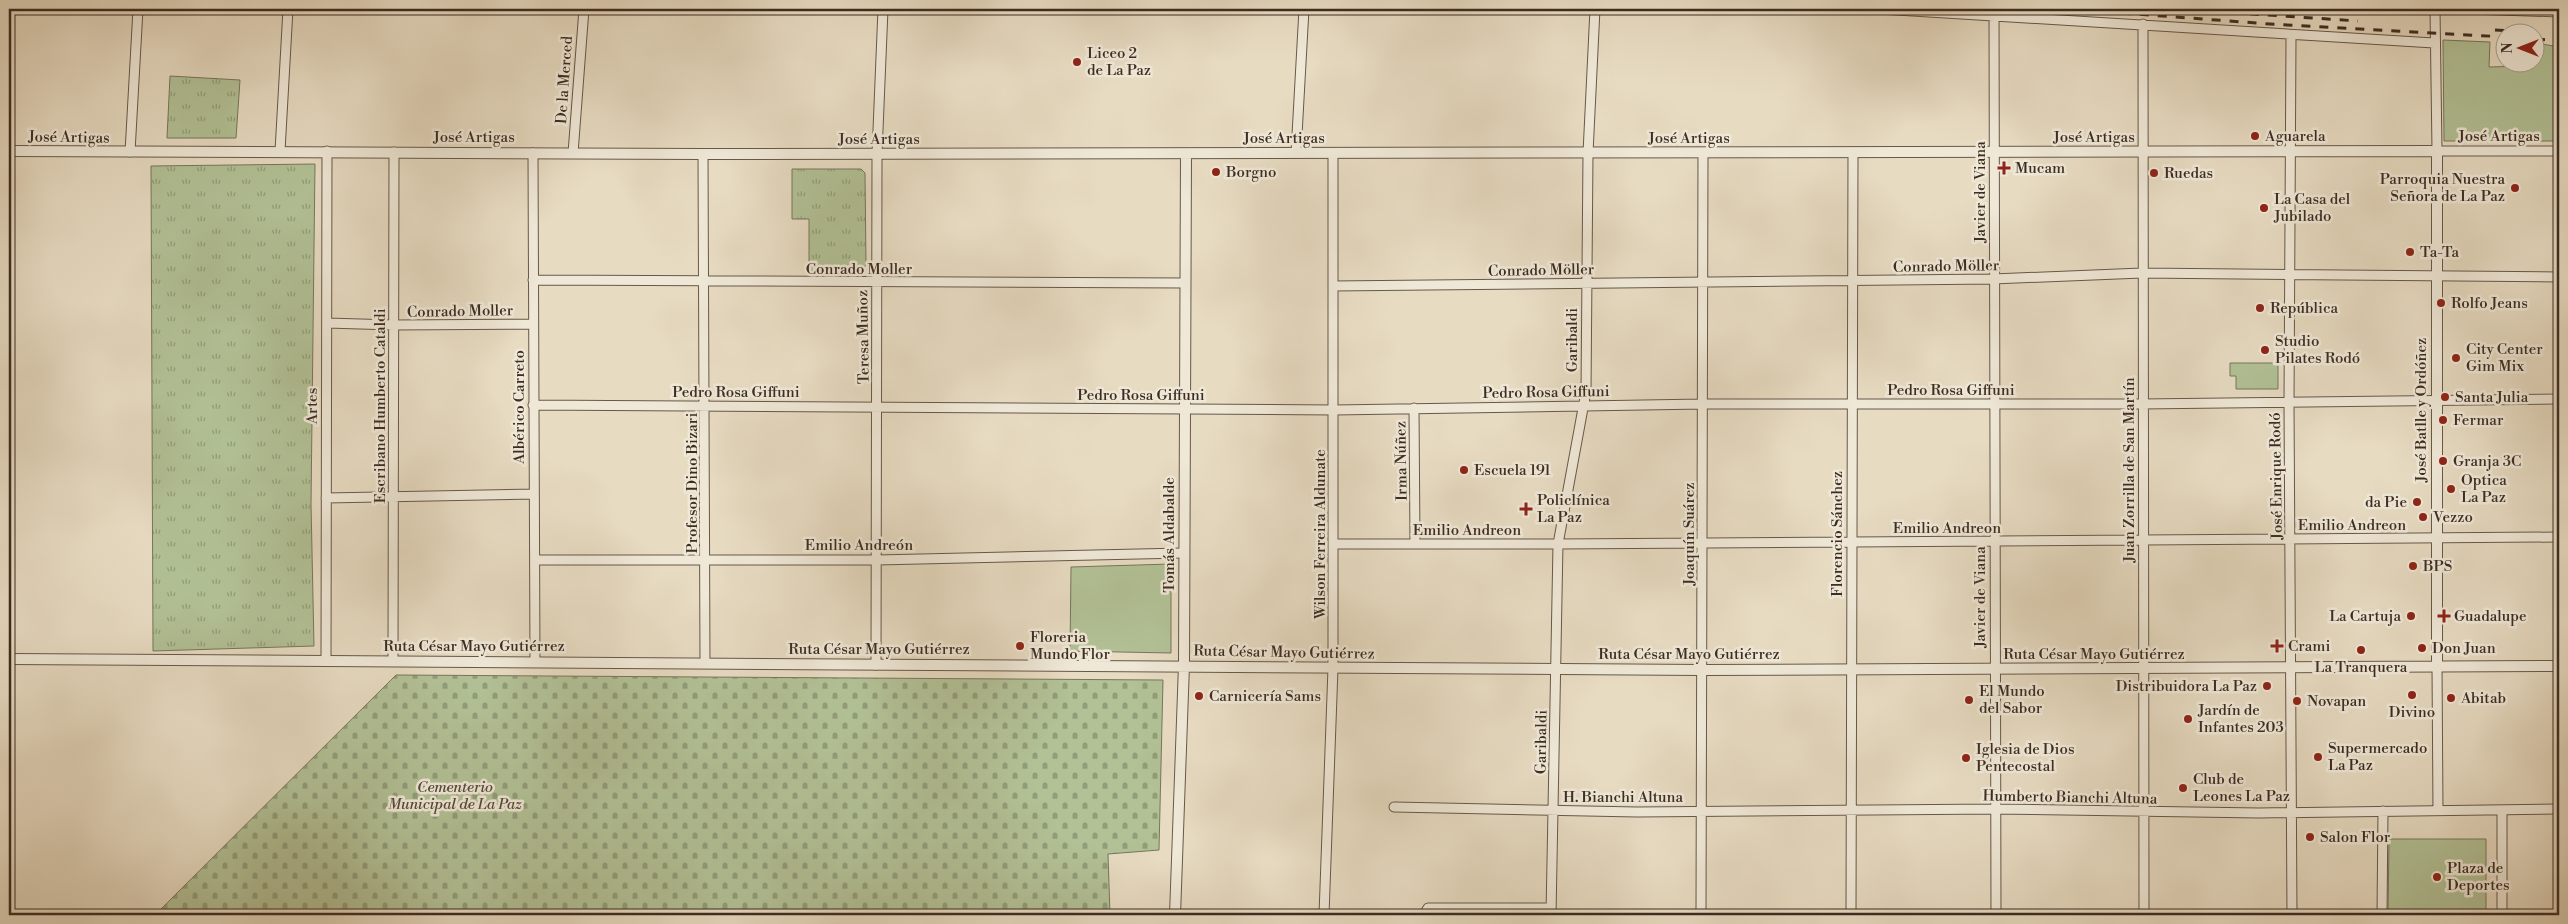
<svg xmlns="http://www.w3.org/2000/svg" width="2568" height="924" viewBox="0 0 2568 924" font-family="'Libre Bodoni',serif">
	<defs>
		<pattern id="grass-tufts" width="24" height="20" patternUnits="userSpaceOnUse" patternTransform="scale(1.25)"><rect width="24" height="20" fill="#b2c196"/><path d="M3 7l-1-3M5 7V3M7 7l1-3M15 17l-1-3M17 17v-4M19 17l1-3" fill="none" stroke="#929d7a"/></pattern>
		<pattern id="cemetery-stones" width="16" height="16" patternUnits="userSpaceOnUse" patternTransform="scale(1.25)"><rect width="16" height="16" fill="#b2c196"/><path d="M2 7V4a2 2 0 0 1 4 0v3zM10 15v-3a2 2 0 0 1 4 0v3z" fill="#929d7a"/></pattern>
	</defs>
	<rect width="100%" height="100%" fill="#e7dbc2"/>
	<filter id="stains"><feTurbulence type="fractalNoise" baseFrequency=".004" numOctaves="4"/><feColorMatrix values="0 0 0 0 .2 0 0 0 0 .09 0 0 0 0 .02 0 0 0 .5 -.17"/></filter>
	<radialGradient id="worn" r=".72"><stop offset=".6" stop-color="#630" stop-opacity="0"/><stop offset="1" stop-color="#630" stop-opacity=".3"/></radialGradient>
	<!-- grass -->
	<path fill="url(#grass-tufts)" stroke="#77765c" d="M170,76l70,4 -4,58h-69z
		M315,164l-4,340 3,142 -161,5 -2,-485z
		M792,169h69l4,4 1,92 -6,6h-51v-52h-17z"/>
	<!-- cemetery -->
	<path fill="url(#cemetery-stones)" stroke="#77765c" d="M396,675l767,5 -4,170 -51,4 2,61h-955z"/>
	<!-- park -->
	<path fill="#b2c196" stroke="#77765c" d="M2443,40l47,2 -1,25 37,-1 1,-3 9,-1v-19l23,4v94h-115z
		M2230,363h48v26h-42v-13h-6z
		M1171,564v89l-101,-2 1,-84z
		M2389,839h97v76h-98z"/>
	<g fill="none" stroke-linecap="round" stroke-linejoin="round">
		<!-- minor casing -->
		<g stroke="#67584a" stroke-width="11">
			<path id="minor" d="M1880,9l554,34
				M1994,9l2,906
				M2435,9l2,142h122
				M2470,9l89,3
				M2143,24l1,891
				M2291,36l-2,367 3,512
				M280,151l8,-142
				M130,152l8,-143
				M533,153l2,509
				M573,153l11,-144
				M1296,153l8,-144
				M703,154l2,509
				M533,280l652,3
				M1333,286l660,-7 149,-6 417,4
				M327,323l67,2 139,-1
				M533,405l802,5 368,-6h438l418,-5
				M1414,408l1,135
				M326,498l207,-4
				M1335,544h223l1001,-7
				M535,560h342l306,-7
				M393,660l1,-508
				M326,661l1,-510
				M876,665l1,-511 6,-145
				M2437,667l1,143
				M1394,807l243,5 359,-3 263,4 300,-4
				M2502,810v105
				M1324,915l9,-247v-515
				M1424,915l4,-7h121
				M1551,915l7,-371 28,-152 2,-239 7,-144
				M1701,915l2,-762
				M1851,915l2,-762
				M2382,915l1,-104"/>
		</g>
		<!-- tertiary casing -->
		<g stroke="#67584a" stroke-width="12">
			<path id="tertiary" d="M9,151l694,3 1734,-3v516
				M9,659l1693,11 857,-4
				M1175,915l9,-250 2,-511"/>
		</g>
		<!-- minor -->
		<use href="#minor" stroke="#efe8d7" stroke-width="9"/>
		<!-- tertiary -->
		<use href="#tertiary" stroke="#efe8d7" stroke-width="10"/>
		<!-- rail -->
		<path stroke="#3c2c22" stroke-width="3" stroke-dasharray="9 9" stroke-linecap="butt" d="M2068,9l202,15 236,13
			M2178,9l180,12
			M2495,30l40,2
			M2536,39l23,2"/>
	</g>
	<!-- markers -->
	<g fill="#8f2418" stroke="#efe8d7" stroke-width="2">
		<circle cx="1077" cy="62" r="5"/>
		<circle cx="2255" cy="136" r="5"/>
		<path d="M2001.5 160.5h5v5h5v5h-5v5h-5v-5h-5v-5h5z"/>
		<circle cx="1216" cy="172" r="5"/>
		<circle cx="2154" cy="173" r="5"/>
		<circle cx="2515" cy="188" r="5"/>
		<circle cx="2264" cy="208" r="5"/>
		<circle cx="2410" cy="252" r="5"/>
		<circle cx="2441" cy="303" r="5"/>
		<circle cx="2260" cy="308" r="5"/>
		<circle cx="2265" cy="350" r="5"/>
		<circle cx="2456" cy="358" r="5"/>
		<circle cx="2445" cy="397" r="5"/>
		<circle cx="2443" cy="420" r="5"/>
		<circle cx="2443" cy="461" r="5"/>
		<circle cx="1464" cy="470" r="5"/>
		<circle cx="2451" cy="489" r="5"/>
		<circle cx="2417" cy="502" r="5"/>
		<path d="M1523.5 501.5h5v5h5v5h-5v5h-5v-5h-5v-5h5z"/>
		<circle cx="2423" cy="517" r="5"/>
		<circle cx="2413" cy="566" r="5"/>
		<circle cx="2411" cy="616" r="5"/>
		<path d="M2441.5 608.5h5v5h5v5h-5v5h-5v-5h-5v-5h5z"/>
		<circle cx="1020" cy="646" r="5"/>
		<path d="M2274.5 638.5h5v5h5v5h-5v5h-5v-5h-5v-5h5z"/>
		<circle cx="2422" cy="648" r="5"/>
		<circle cx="2361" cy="650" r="5"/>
		<circle cx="2267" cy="686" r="5"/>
		<circle cx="2412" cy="695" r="5"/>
		<circle cx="1199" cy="696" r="5"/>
		<circle cx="2451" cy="698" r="5"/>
		<circle cx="1969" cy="700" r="5"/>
		<circle cx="2297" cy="701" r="5"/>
		<circle cx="2188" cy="719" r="5"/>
		<circle cx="2318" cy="757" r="5"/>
		<circle cx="1966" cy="758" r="5"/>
		<circle cx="2183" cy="788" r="5"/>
		<circle cx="2310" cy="837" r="5"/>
		<circle cx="2437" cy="877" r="5"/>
	</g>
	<g text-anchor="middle" stroke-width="5" stroke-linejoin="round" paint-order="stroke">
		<!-- poi labels -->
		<g font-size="15" fill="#3c2c22" stroke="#efe8d7" text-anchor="start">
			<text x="1087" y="58">Liceo 2<tspan x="1087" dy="17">de La Paz</tspan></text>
			<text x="2265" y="141">Aguarela</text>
			<text x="2015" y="173">Mucam</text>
			<text x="1226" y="177">Borgno</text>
			<text x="2164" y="178">Ruedas</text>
			<text x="2505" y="184" text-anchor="end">Parroquia Nuestra<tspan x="2505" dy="17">Señora de La Paz</tspan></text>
			<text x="2274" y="204">La Casa del<tspan x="2274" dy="17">Jubilado</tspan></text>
			<text x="2420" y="257">Ta-Ta</text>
			<text x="2451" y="308">Rolfo Jeans</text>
			<text x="2270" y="313">República</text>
			<text x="2275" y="346">Studio<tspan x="2275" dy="17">Pilates Rodó</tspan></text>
			<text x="2466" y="354">City Center<tspan x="2466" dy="17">Gim Mix</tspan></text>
			<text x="2455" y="402">Santa Julia</text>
			<text x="2453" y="425">Fermar</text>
			<text x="2453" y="466">Granja 3C</text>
			<text x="1474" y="475">Escuela 191</text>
			<text x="2461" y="485">Optica<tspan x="2461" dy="17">La Paz</tspan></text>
			<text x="1537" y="505">Policlínica<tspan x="1537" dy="17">La Paz</tspan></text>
			<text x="2407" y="507" text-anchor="end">da Pie</text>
			<text x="2433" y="522">Vezzo</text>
			<text x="2423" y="571">BPS</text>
			<text x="2401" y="621" text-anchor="end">La Cartuja</text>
			<text x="2454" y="621">Guadalupe</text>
			<text x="1030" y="642">Floreria<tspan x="1030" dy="17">Mundo Flor</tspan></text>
			<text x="2288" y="651">Crami</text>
			<text x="2432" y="653">Don Juan</text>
			<text x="2361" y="672" text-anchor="middle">La Tranquera</text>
			<text x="2257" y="691" text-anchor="end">Distribuidora La Paz</text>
			<text x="1979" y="696">El Mundo<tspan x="1979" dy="17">del Sabor</tspan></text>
			<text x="1209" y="701">Carnicería Sams</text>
			<text x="2461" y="703">Abitab</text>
			<text x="2307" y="706">Novapan</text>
			<text x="2198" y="715">Jardín de<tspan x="2198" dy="17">Infantes 203</tspan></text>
			<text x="2412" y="717" text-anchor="middle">Divino</text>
			<text x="2328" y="753">Supermercado<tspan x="2328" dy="17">La Paz</tspan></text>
			<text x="1976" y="754">Iglesia de Dios<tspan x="1976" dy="17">Pentecostal</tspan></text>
			<text x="2193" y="784">Club de<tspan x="2193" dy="17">Leones La Paz</tspan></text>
			<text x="2320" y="842">Salon Flor</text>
			<text x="2447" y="873">Plaza de<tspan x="2447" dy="17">Deportes</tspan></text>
		</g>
		<!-- street labels -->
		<g font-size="15" fill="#3c2c22" stroke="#efe8d7">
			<text transform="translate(564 80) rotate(-86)" y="5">De la Merced</text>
			<text x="2499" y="141">José Artigas</text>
			<text transform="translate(69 137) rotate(1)" y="5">José Artigas</text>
			<text x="474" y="142">José Artigas</text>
			<text x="2094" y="142">José Artigas</text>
			<text x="1284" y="143">José Artigas</text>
			<text x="1689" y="143">José Artigas</text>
			<text x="879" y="144">José Artigas</text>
			<text transform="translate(1980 192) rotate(-90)" y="5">Javier de Viana</text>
			<text transform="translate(1946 266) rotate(-1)" y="5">Conrado Möller</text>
			<text x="859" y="274">Conrado Moller</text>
			<text transform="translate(1541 270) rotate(-1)" y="5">Conrado Möller</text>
			<text transform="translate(460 311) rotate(-1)" y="5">Conrado Moller</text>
			<text transform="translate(863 337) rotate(-91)" y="5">Teresa Muñoz</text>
			<text transform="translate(1572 340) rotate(-90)" y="5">Garibaldi</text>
			<text x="1951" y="395">Pedro Rosa Giffuni</text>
			<text x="736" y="397">Pedro Rosa Giffuni</text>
			<text transform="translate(1546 392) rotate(-1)" y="5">Pedro Rosa Giffuni</text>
			<text x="1141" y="400">Pedro Rosa Giffuni</text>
			<text transform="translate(312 406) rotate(-90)" y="5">Artes</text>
			<text transform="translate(380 406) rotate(-90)" y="5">Escribano Humberto Cataldi</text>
			<text transform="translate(519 407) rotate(-90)" y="5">Albérico Carreto</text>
			<text transform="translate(2421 410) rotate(-90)" y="5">José Batlle y Ordóñez</text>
			<text transform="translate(1401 461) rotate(-91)" y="5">Irma Núñez</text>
			<text transform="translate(2129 470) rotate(-90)" y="5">Juan Zorrilla de San Martín</text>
			<text transform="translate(2276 476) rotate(-91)" y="5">José Enrique Rodó</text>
			<text transform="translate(692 483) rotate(-90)" y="5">Profesor Dino Bizari</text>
			<text x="2352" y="530">Emilio Andreon</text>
			<text x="1947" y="533">Emilio Andreon</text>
			<text x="1467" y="535">Emilio Andreon</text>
			<text transform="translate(1320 534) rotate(-90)" y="5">Wilson Ferreira Aldunate</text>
			<text transform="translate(1689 534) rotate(-90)" y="5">Joaquín Suárez</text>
			<text transform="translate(1837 534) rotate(-90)" y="5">Florencio Sánchez</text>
			<text transform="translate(1169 535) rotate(-90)" y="5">Tomás Aldabalde</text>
			<text x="859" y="550">Emilio Andreón</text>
			<text transform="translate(1980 597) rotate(-90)" y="5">Javier de Viana</text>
			<text x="474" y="651">Ruta César Mayo Gutiérrez</text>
			<text x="879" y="654">Ruta César Mayo Gutiérrez</text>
			<text transform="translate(1284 652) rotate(1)" y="5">Ruta César Mayo Gutiérrez</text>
			<text x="1689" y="659">Ruta César Mayo Gutiérrez</text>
			<text x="2094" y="659">Ruta César Mayo Gutiérrez</text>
			<text transform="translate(1541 742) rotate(-89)" y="5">Garibaldi</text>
			<text x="1623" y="802">H. Bianchi Altuna</text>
			<text transform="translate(2070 797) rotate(1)" y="5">Humberto Bianchi Altuna</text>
		</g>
		<!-- park labels -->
		<g font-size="15" font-style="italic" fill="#544a39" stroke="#efe8d7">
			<text x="455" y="792">Cementerio<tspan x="455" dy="17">Municipal de La Paz</tspan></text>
		</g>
	</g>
	<!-- margin -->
	<rect width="2568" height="924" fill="none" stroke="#e7dbc2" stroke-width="30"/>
	<rect x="10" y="10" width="2548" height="904" fill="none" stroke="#3c2c22" stroke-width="2.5"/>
	<rect x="15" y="15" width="2538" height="894" fill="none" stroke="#3c2c22"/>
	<!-- north arrow -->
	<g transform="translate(2520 48) rotate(270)"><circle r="24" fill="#efe8d7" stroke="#a79d8f"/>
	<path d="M0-4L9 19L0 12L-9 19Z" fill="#8f2418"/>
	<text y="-8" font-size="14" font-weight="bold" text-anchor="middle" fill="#3c2c22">N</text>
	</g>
	<rect width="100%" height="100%" filter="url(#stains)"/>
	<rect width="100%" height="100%" fill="url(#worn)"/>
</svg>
